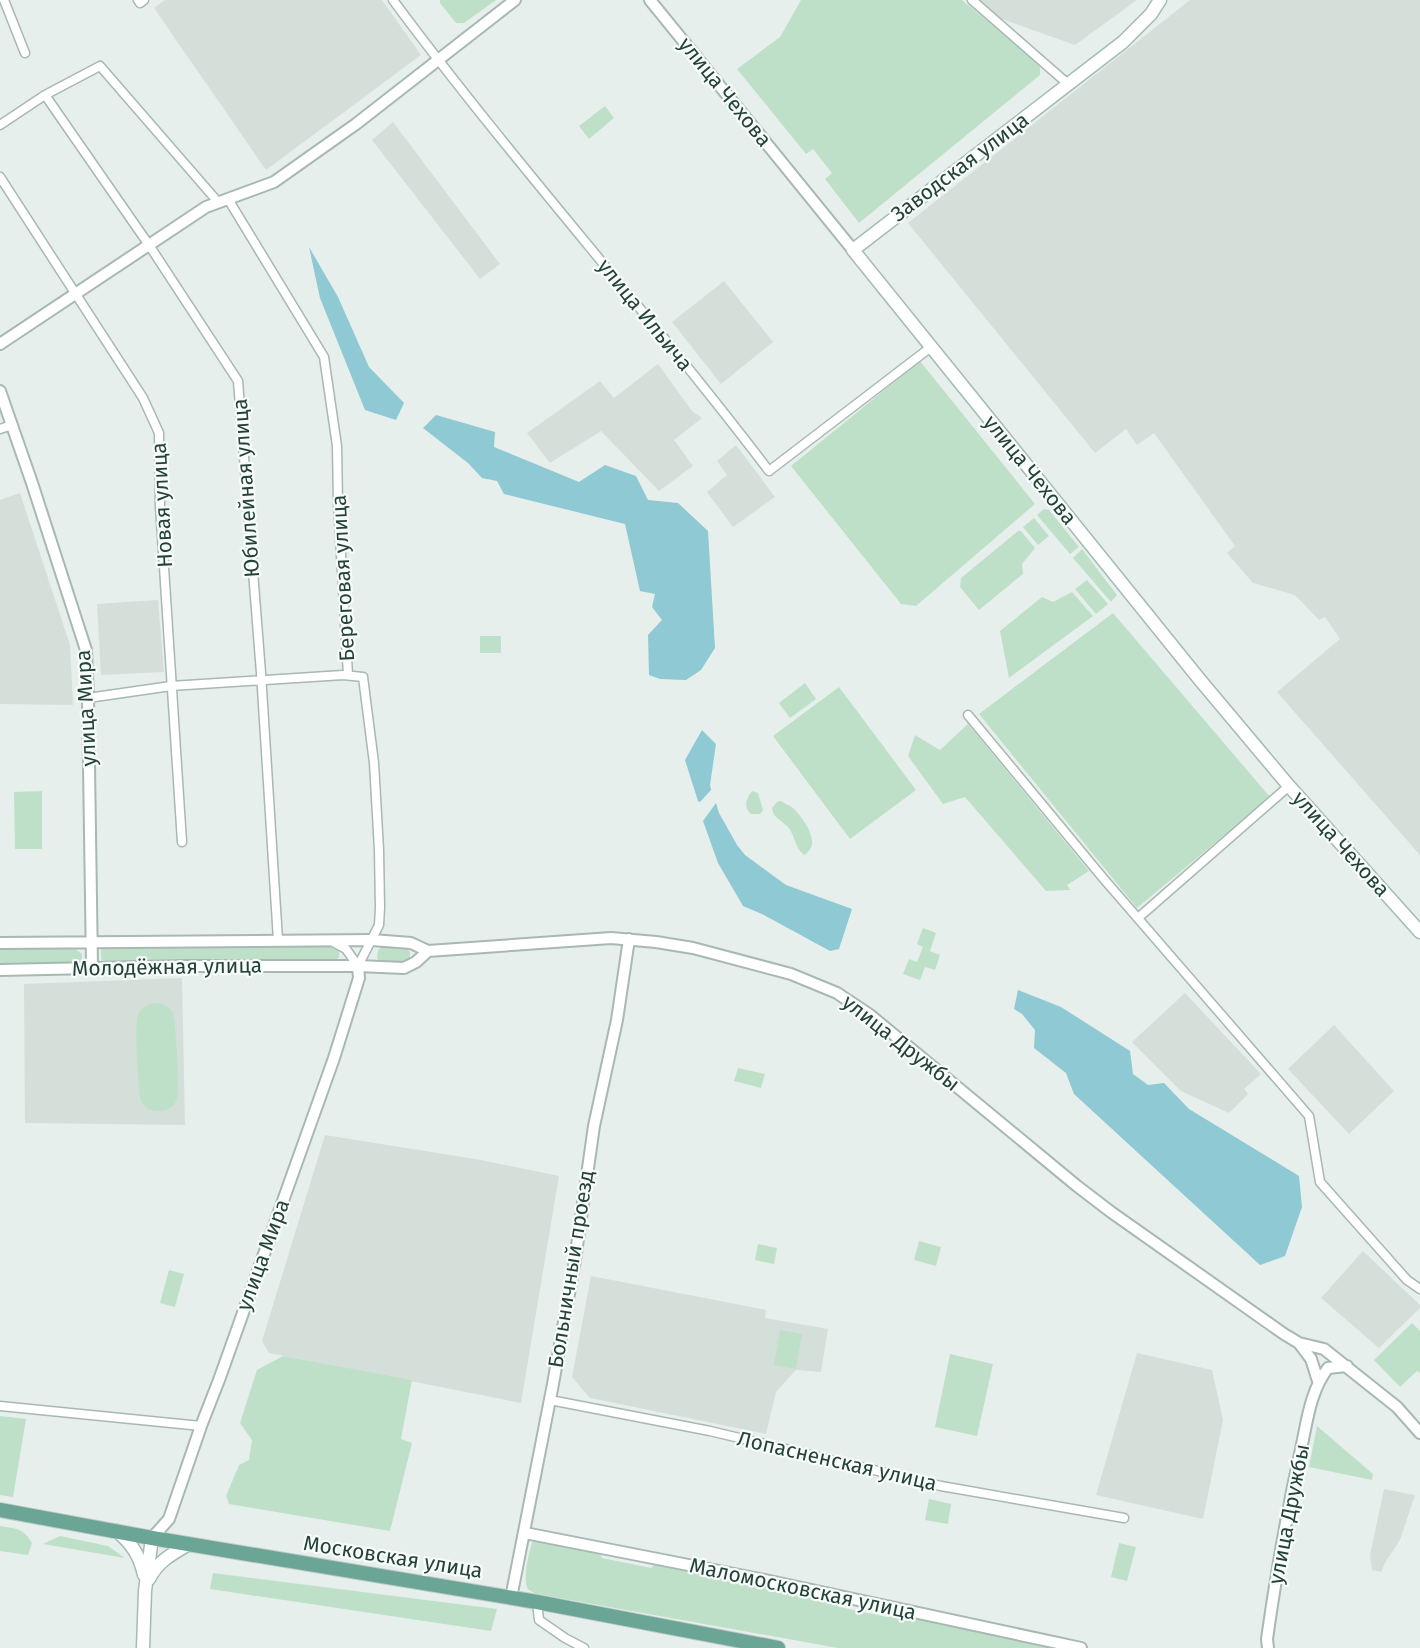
<svg xmlns="http://www.w3.org/2000/svg" width="1420" height="1648" viewBox="0 0 1420 1648" font-family="'Fira Sans',sans-serif">
	<rect width="100%" height="100%" fill="#e6efeb"/>
	<!-- built -->
	<path fill="#d4dfda" d="M165,0h217l39,55 -155,115 -112,-162z
		M978,0h159l-62,45 -79,-28z
		M1190,0h230v855l-143,-163 63,-53 -15,-22 -6,3 -24,-25 -42,-12 -26,-30 8,-7 -81,-113 -17,12 -11,-16 -31,24 -187,-230z
		M393,122l107,142 -20,15 -108,-139z
		M724,281l49,61 -52,42 -49,-62z
		M658,364l34,47 10,7 -28,22 19,26 -34,25 -58,-60 -51,32 -23,-30 73,-52 14,17z
		M736,445l39,52 -42,30 -26,-35 20,-17 -10,-14z
		M20,493l50,152 3,60 -73,-1v-204z
		M158,600l6,72 -63,3 -4,-71z
		M182,978l3,147 -160,-2 -1,-139z
		M1185,993l76,81 -17,15 4,5 -19,19 -48,-22 -49,-49z
		M1334,1025l60,66 -45,43 -61,-65z
		M325,1135l156,25 78,16 -38,227 -252,-50 -7,-12z
		M1363,1251l57,54v3l-41,40 -58,-50z
		M591,1276l175,34 -1,8 63,11 -7,43 -25,-2 -20,22 -10,42 -176,-36 -18,-21z
		M1137,1353l75,17 11,50 -20,99 -107,-24z
		M1384,1489l31,6 -15,45 -14,21 -5,11 -9,-2 -2,-15z"/>
	<!-- green -->
	<path fill="#bfe0c8" d="M440,0h56l-32,23h-8l-16,-20z
		M801,0h161l65,54 13,13v8l-181,148 -34,-44 7,-6 -19,-24 -7,5 -69,-85 43,-32z
		M605,106l9,12 -25,21 -10,-13z
		M920,361l115,143 -119,102 -15,-2 -110,-138z
		M1044,509l5,1 30,37 -9,7 -33,-39z
		M1034,518l15,18 -11,9 -15,-18z
		M1018,531h3l14,17 -13,16 1,10 -44,36 -19,-23 1,-9z
		M1082,549l35,46 -6,7 -38,-44z
		M1087,580l21,24 -12,10 -21,-25z
		M1072,592l21,24 -84,62 -9,-47 42,-34 11,5z
		M1113,613l157,184 -133,111 -158,-194z
		M480,636h21v17h-21z
		M805,683l11,16 -26,19 -11,-15z
		M839,687l77,103 -66,49 -77,-103z
		M968,724l121,147 -22,14 3,5 -24,1 -81,-94 -22,7 -35,-48 7,-21 25,15z
		M42,791v58h-27l-1,-57z
		M752,791l6,2 5,17 -3,4h-9c-8,-6 -5,-16 1,-23z
		M781,801c4,3 9,4 13,8 10,10 29,36 10,46 -10,-8 -9,-21 -17,-29 -7,-7 -14,-8 -15,-18l5,-6z
		M923,928l13,5 -6,18 10,4 -5,15 -10,-3 -5,13 -17,-6 6,-15 8,3 6,-15 -6,-3z
		M383,946h22l5,6v7l-7,4 -24,-2 -2,-4 1,-7z
		M105,947h230l4,3v8l-5,2 -229,2 -4,-3v-10z
		M0,948h74l8,6v7l-12,4 -70,1z
		M156,1003c7,1 12,3 16,8 4,7 8,78 5,87 -2,8 -9,13 -17,13 -8,1 -15,-2 -19,-10 -3,-7 -7,-79 -3,-86 3,-8 10,-11 18,-12z
		M738,1068l27,6 -4,14 -27,-7z
		M919,1241l22,6 -5,19 -22,-6z
		M758,1244l19,4 -3,16 -19,-4z
		M169,1270l15,4 -9,33 -15,-4z
		M1412,1323l8,8v42l-3,-2 -17,16 -26,-27z
		M780,1330l22,4 -6,35 -22,-4z
		M950,1354l43,10 -16,72 -42,-9z
		M283,1356l129,24 -11,59 11,4 -22,88 -161,-27 -3,-8 13,-31 10,-5 3,-20 -12,-17 17,-53z
		M0,1416l26,3 -13,78 -13,-2z
		M1317,1426l56,48 -1,6 -63,-13z
		M929,1499l22,5 -3,20 -23,-4z
		M0,1526c16,3 23,1 32,17l-4,12 -28,-4z
		M60,1536l48,10 17,12 -82,-14z
		M539,1539l59,12 4,7 49,10 5,-5 179,38 4,6 48,10 7,-4 159,35h-215l-301,-54c-1,0 -8,-4 -9,-5 -6,-8 1,-39 5,-48z
		M1119,1543l17,4 -9,34 -16,-4z
		M213,1573l284,36 -6,22 -281,-42z"/>
	<!-- water -->
	<path fill="#8ec9d4" d="M309,247l29,50 31,70 35,36 -8,17 -31,-10 -45,-112z
		M436,415l59,17 -1,15 85,35 26,-17 31,11 12,24 30,3 30,28 7,117 -14,22 -15,10 -26,-1 -11,-4 -1,-40 14,-15 -10,-13 3,-13 -15,-3 -15,-67 -121,-30 -7,-13 -15,-3 -14,-15 -45,-35z
		M702,730l14,14 -6,41 1,5 -11,12 -2,-1 -13,-41z
		M716,803l3,10 18,32 8,10 41,30 66,24 -13,40 -9,2 -68,-37 -19,-8 -25,-43 -15,-42z
		M1018,990l43,17 69,44 3,23 15,11 16,-2 25,26 110,67 3,31 -17,49 -25,9 -186,-171 -8,-21 -32,-25 1,-18 -13,-16 -8,-5z"/>
	<g fill="none" stroke-linecap="round" stroke-linejoin="round">
		<!-- minor casing -->
		<g stroke="#a8b8b2" stroke-width="11">
			<path id="minor" d="M4,0l21,53
				M138,0l2,3 4,-3
				M393,0c120,162 255,311 376,471l162,-124
				M972,0l96,84
				M45,95l104,150 89,136 23,292 17,267
				M0,125l45,-30 55,-29 118,136
				M0,177l143,221 16,35 1,73 22,336
				M228,199l96,158 13,89 1,57 10,172
				M0,429l12,-4
				M88,698l83,-12 172,-11 20,2 11,86 5,87 1,58 -1,17 -21,41
				M968,715l135,163 206,238 11,66 87,98 13,9
				M1138,918l151,-132
				M333,942l13,7 12,17
				M550,1400l160,31 231,55 183,32
				M0,1406l201,20
				M537,1602l2,18 26,18 19,10"/>
		</g>
		<!-- tertiary casing -->
		<g stroke="#a8b8b2" stroke-width="14">
			<path id="tertiary" d="M650,0l203,250
				M0,344l206,-137 68,-25 82,-58 159,-124
				M0,391l32,92 54,167 2,48 4,269
				M0,943l372,-3 39,3 17,8 183,-13 45,4 37,6 98,26 46,19 33,22 207,171 34,26 173,122 15,9 25,6 73,58 23,26
				M0,970l186,-4h172l46,2 12,-6 12,-11
				M1299,1343l12,16 7,22
				M525,1533l235,46 321,69
				M152,1538l17,-19 32,-93 18,-46 115,-322 25,-80 -1,-12
				M511,1598l42,-214 22,-124 19,-134 23,-106 12,-81
				M1268,1648l-1,-9c9,-64 20,-127 34,-190 6,-27 9,-58 27,-81l19,-2"/>
		</g>
		<!-- secondary casing -->
		<g stroke="#a4bbb3" stroke-width="15">
			<path id="secondary" d="M1160,0l-9,14 -28,28 -270,208 347,430 89,106 131,146
				M117,1531c15,13 23,25 27,44
				M149,1579c9,-18 23,-25 40,-35
				M143,1648l2,-57 7,-53"/>
		</g>
		<!-- primary casing -->
		<g stroke="#c2cac8" stroke-width="16">
			<path id="primary" d="M0,1510l152,28 385,64 241,46"/>
		</g>
		<!-- minor -->
		<use href="#minor" stroke="#fff" stroke-width="8"/>
		<!-- tertiary -->
		<use href="#tertiary" stroke="#fff" stroke-width="10"/>
		<!-- secondary -->
		<use href="#secondary" stroke="#fff" stroke-width="12"/>
		<!-- primary -->
		<use href="#primary" stroke="#6aa596" stroke-width="14"/>
	</g>
	<g text-anchor="middle" stroke-width="4.5" stroke-linejoin="round" paint-order="stroke">
		<!-- street labels -->
		<g font-size="21" fill="#24423a" stroke="#f7fbf9">
			<text transform="translate(725 92) rotate(51)" y="7">улица Чехова</text>
			<text transform="translate(960 167) rotate(-37)" y="7">Заводская улица</text>
			<text transform="translate(645 315) rotate(51)" y="7">улица Ильича</text>
			<text transform="translate(1030 470) rotate(51)" y="7">улица Чехова</text>
			<text transform="translate(246 488) rotate(-94)" y="7">Юбилейная улица</text>
			<text transform="translate(162 505) rotate(-93)" y="7">Новая улица</text>
			<text transform="translate(343 578) rotate(-93)" y="7">Береговая улица</text>
			<text transform="translate(86 708) rotate(-93)" y="7">улица Мира</text>
			<text transform="translate(1341 844) rotate(48)" y="7">улица Чехова</text>
			<text transform="translate(167 967) rotate(-1)" y="7">Молодёжная улица</text>
			<text transform="translate(901 1043) rotate(38)" y="7">улица Дружбы</text>
			<text transform="translate(263 1255) rotate(-70)" y="7">улица Мира</text>
			<text transform="translate(571 1269) rotate(-81)" y="7">Больничный проезд</text>
			<text transform="translate(837 1461) rotate(13)" y="7">Лопасненская улица</text>
			<text transform="translate(1289 1514) rotate(-79)" y="7">улица Дружбы</text>
			<text transform="translate(393 1557) rotate(9)" y="7">Московская улица</text>
			<text transform="translate(803 1589) rotate(12)" y="7">Маломосковская улица</text>
		</g>
	</g>
</svg>
